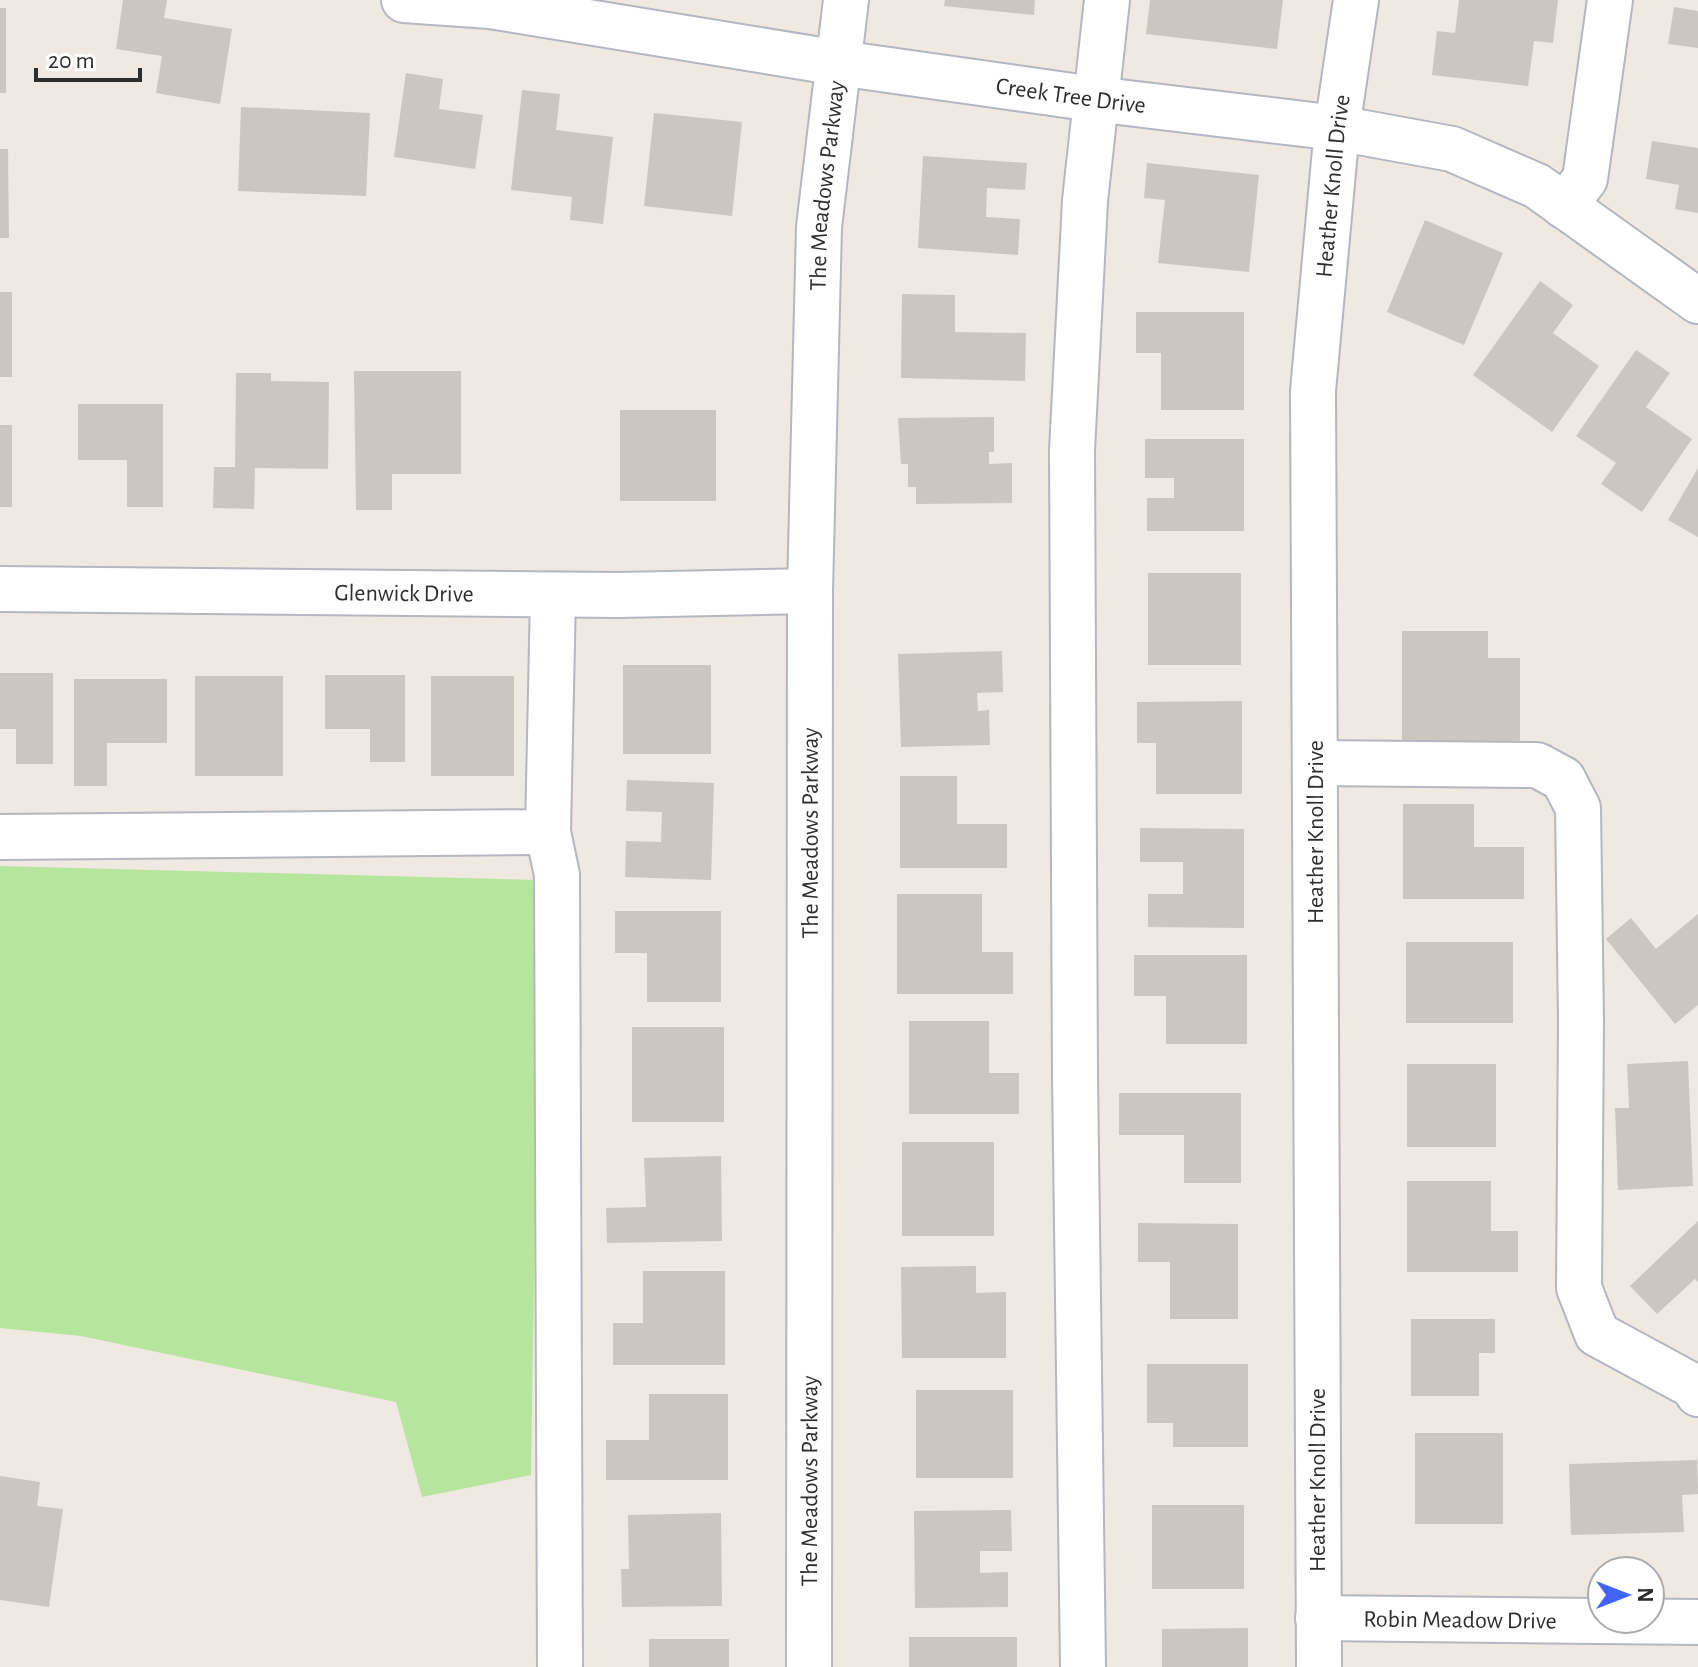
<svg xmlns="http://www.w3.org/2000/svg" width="1698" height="1667" viewBox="0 0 1698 1667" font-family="'Alegreya Sans',sans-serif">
	<rect width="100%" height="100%" fill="#efe9e1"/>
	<!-- green -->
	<path fill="#b6e59e" d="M0,866l540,14 -9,595 -109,22 -26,-95 -315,-66 -81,-8z"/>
	<!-- building -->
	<path fill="#cbc7bf" d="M123,0h44l-3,18 68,11 -12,75 -64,-11 6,-37 -46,-7z
		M945,0h90l-1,15 -90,-9z
		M1150,0h133l-6,49 -131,-15z
		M1459,0h99l-5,43 -19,-2 -6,45 -96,-11 5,-44 18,2z
		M1674,7l24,4v37l-30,-4z
		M0,8h6v85h-6z
		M406,73l37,6 -4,30 44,6 -8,54 -81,-12z
		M522,90l38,4 -4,36 57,7 -10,87 -33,-4 2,-23 -61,-7z
		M241,107l129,6 -4,83 -128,-5z
		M654,113l88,9 -10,94 -88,-10z
		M1652,141l46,7v65l-23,-4 4,-24 -33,-6z
		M0,149h8l1,89h-9z
		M923,156l104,7 -2,27 -38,-2 -1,29 34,2 -2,36 -100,-7z
		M1147,163l112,12 -10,97 -91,-9 7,-63 -21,-2z
		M1425,220l78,33 -39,92 -77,-33z
		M1540,281l33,24 -20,28 46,33 -47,66 -79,-57z
		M0,292h12v85h-12z
		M902,294l53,1v37l71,1 -1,48 -124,-3z
		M1136,312h108v98h-83v-57h-25z
		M1636,350l34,23 -24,34 46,32 -50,73 -41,-28 15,-21 -40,-27z
		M354,371h107v103h-69v36h-36z
		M236,373h35v8l58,1 -1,87 -73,-1 -1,41 -41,-1 1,-41h21z
		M78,404h85v103h-36v-47h-49z
		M620,410h96v91h-96z
		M994,417v35h-5v12l23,-1v40l-96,1v-17h-8v-23h-7l-3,-46z
		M0,425h12v82h-12z
		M1145,439h99v92h-97v-33h27v-20h-29z
		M1698,468v69l-30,-17z
		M1148,573h93v92h-93z
		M1402,631h86v27h32v83h-118z
		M1002,651l1,41 -26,1 1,18 11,-1 1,35 -89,2 -3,-93z
		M623,665h88v89h-88z
		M0,673h53v91h-37v-35h-16z
		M325,675h80v87h-35v-33h-45z
		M195,676h88v100h-88z
		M431,676h83v100h-83z
		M74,679h93v64h-60v43h-33z
		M1242,701v93h-86v-51h-19v-41z
		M900,776h57v48h50v44h-107z
		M627,780l87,3 -3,97 -86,-3 1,-36 35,1 1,-30 -36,-1z
		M1403,804h71v43h50v52h-121z
		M1140,828l104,1v99l-96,-1v-33h35v-32h-43z
		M897,894h85v58h31v42h-116z
		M615,911h106v91h-74v-49h-32z
		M1698,914v91l-23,19 -69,-85 25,-21 25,31z
		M1406,942h107v81h-107z
		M1134,955h113v89h-81v-48h-32z
		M909,1021h80v52h30v41h-110z
		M632,1027h92v95h-92z
		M1688,1061l5,125 -75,4 -3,-82h14l-2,-44z
		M1407,1064h89v83h-89z
		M1119,1093h122v90h-57v-48h-65z
		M902,1142h92v94h-92z
		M721,1156l1,85 -115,2 -1,-35 40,-1 -2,-49z
		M1407,1181h84v50h27v41h-111z
		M1698,1221v61l-3,-3 -38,35 -27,-28z
		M1138,1223l100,1v95h-68v-57h-32z
		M976,1266v27l30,-1v66h-104l-1,-91z
		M643,1271h82v94h-112v-42h30z
		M1411,1319h84v34h-16v43h-68z
		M1147,1364h101v83h-75v-24h-26z
		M916,1390h97v88h-97z
		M649,1394h79v86h-122v-40h43z
		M1415,1433h88v91h-88z
		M1697,1460l1,34 -16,1 2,37 -113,3 -2,-71z
		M0,1476l40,6 -3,24 26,3 -14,98 -49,-7z
		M1152,1505h92v84h-92z
		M1011,1510l1,41h-32v22l28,-1v35l-93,1 -1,-97z
		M721,1513l1,93 -100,1 -1,-38h8l-1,-54z
		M1248,1628v39h-86v-38z
		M909,1637h108v30h-108z
		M649,1639h80v28h-80z"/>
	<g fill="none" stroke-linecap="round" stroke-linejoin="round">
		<!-- minor casing -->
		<g stroke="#b4b7c1" stroke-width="48">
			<g id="minor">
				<path id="s1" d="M404,0l86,6 349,57 255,36 243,29 115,21 85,37 161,115"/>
				<path d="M1564,206l21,-27 25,-179"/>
				<path id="s2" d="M0,589l618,6 192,-4"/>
				<path d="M1315,763l222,2 26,14 15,29 3,213 -2,267 18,46 96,52 5,8"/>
				<path d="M548,832l9,43 3,792"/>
				<path d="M0,837l548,-5 5,-237"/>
				<path id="s3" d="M1318,1618l380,4"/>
				<path id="s4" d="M809,1667l1,-1076 9,-364 27,-227"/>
				<path d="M1083,1667l-8,-590 -3,-627 13,-249 22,-201"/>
				<path id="s5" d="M1319,1667l-6,-1276 24,-263 19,-128"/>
			</g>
		</g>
		<!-- minor -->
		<use href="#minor" stroke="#fff" stroke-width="44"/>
	</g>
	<g text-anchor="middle" stroke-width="6" stroke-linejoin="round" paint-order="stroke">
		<!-- street labels -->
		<g font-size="24" fill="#2e2e2e" stroke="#fff">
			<text dy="8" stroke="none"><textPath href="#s1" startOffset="674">Creek Tree Drive</textPath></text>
			<text dy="8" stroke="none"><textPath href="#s4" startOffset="1482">The Meadows Parkway</textPath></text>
			<text dy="8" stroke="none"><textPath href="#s5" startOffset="1482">Heather Knoll Drive</textPath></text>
			<text dy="8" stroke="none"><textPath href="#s2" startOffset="404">Glenwick Drive</textPath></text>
			<text transform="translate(1315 832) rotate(-90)" y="8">Heather Knoll Drive</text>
			<text dy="8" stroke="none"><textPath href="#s4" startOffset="834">The Meadows Parkway</textPath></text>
			<text transform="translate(1317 1480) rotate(-90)" y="8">Heather Knoll Drive</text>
			<text dy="8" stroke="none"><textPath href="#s4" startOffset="186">The Meadows Parkway</textPath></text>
			<text dy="8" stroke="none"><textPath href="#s3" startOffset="142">Robin Meadow Drive</textPath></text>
		</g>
	</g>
	<!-- north arrow -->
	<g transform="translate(1626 1595) rotate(90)"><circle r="38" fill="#ffffff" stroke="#ababab" stroke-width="2"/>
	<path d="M0-6L14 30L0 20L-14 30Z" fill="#4264fb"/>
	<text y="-12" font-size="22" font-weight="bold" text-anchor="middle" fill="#2e2e2e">N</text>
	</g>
	<!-- scale -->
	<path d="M36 68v12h104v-12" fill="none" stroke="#2e2e2e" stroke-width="4"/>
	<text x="48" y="68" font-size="24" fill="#2e2e2e" stroke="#ffffff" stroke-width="6" paint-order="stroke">20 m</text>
</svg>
